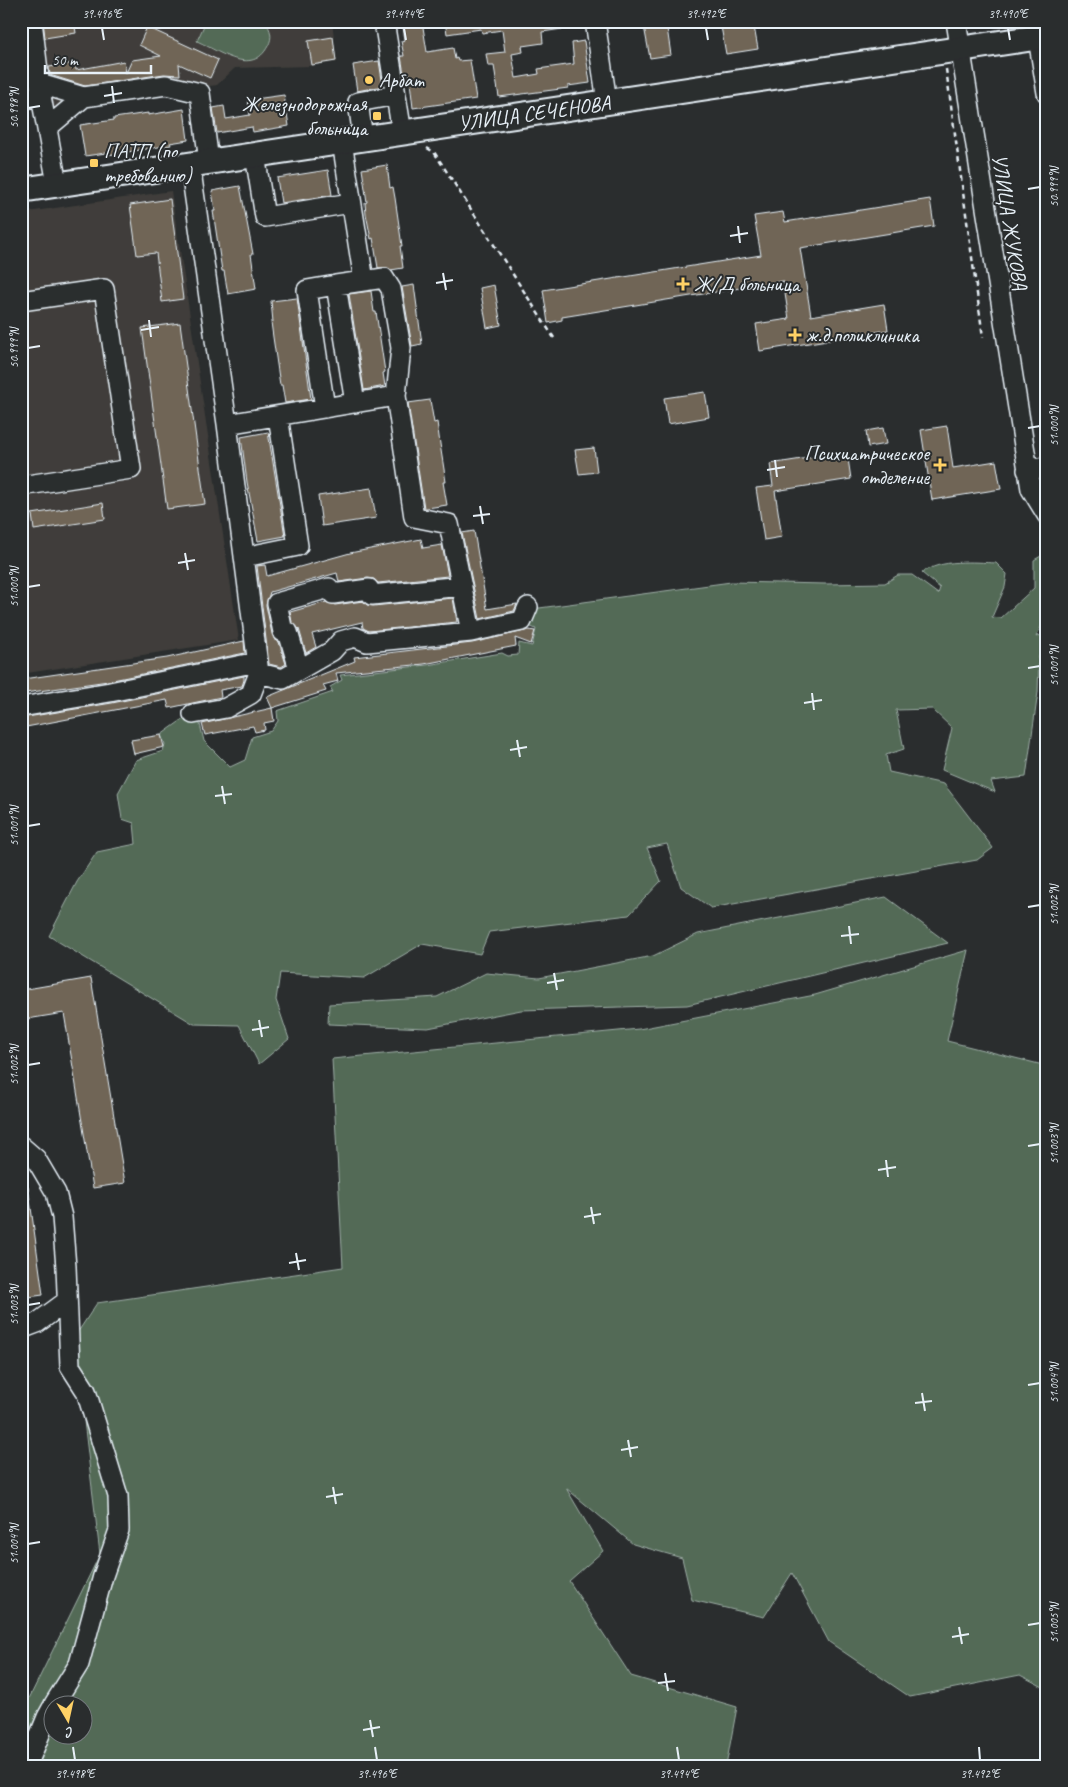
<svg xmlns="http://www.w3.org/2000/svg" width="1068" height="1787" viewBox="0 0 1068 1787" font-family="Caveat,sans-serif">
	<rect width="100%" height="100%" fill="#2a2d2e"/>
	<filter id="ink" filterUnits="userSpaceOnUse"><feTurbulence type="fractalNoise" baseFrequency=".02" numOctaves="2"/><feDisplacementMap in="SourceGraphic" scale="10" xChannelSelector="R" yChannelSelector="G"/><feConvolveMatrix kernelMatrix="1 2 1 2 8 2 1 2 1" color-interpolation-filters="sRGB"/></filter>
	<g filter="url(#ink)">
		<!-- built -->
		<path fill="#3f3e3a" d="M38,21h294l5,41 -27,4 -75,2 -18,17 -167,25z
			M171,191l68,449 -218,34v-461z"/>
		<!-- green -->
		<path fill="#536a56" stroke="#9eaea7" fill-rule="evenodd" d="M206,21h59c6,9 8,16 3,25 -16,31 -49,5 -71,-5z
			M1041,556l6,1v58l-11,22 11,-4v22l-8,1 -1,36 -12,85 -35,4 4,11 -53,-22 10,-42 -20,-19 -36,1 8,39 -18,6 3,17 55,12 49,64 -16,12 -266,48 -30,-21 -14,-43 -20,4 14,33 -32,34 -140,17 -9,22 -58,-10 -58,34 -84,-5 -4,27 13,39 -30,25 -20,-39 -45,-1 -145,-88 28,-54 20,-30 39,-8 -2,-21 -12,-4 -4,-26 18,-33 27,-9 2,-7 -4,-9 25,-18 13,3 5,21 26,26 15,-7 7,-23 19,-6 7,-10 -1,-10 56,-19 -3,-5 12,-7 -2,-5 87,-10 75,-12 6,3 10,-1 1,-12 13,3 4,-17 -10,-4 6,-16 199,-27 95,2 59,-1 13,-8h14l26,19 2,-6 -18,-15c18,-14 52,-11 74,-10l11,11 -2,13 -13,30 9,1 33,-30v-28z
			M886,897l62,46 -261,62 -166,5 -93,18 -100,-4 1,-20 108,-7 49,-24 53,5 114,-22 45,-22z
			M968,950l-21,91 100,25v623l-27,-14 -110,22 -81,-55 -37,-69 -28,44 -72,-17 -10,-42 -49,-14 -67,-56 37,63 -34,30 62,95 106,31 -11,59h-705v-51l79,-161 -26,-216 23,-35 246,-36 -11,-208 307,-30 176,-34zM52,1704h30v30h-30z"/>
		<!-- building -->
		<path fill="#6f6556" stroke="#e8f1f8" d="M43,21h31l2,12 -31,5z
			M402,21h20l5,31 26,-4 2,11 2,-1 1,3 12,-1 6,39 -63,9 -4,-35 -5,1 -3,-18h3l-3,-15 4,-1z
			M445,21h123l1,7 -27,4 1,11 -21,3 1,6 -11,2 4,24 23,-4 -1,-5 36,-5 -2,-21 12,-2 6,42 -22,3v2l-69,9 -5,-31h-6l-2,-12 19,-2 -3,-22 -20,3 -1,-4 -34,5z
			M643,21h23l5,34 -21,3z
			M720,21h33l5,28 -32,5z
			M147,27l71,33 -8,18 -31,-14 1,11 -16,-1 -79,12 -35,-11 -1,-8 26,-4 1,7 48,-9 2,12 6,-13 29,-4 -22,-11z
			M333,37l3,24 -24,4 -4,-24z
			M379,61l4,25 -26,5 -4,-26z
			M284,95l5,31 -36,6 -1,-5 -35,6 -4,-25 11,-2 2,13 24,-4 -2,-15z
			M184,109l4,31 -18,3 1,2 -50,8 -14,2 -1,-2 -21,3 -5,-31 34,-5v-2l14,-2 20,-3v2z
			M387,165l3,23 3,-1 2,11 7,48h-2l3,22 -12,2 -3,-2h-10l-5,-30 -2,1 -5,-25 -1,-11 2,-1 -5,-33z
			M328,170l4,25 -51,8 -4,-25z
			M240,186l13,68h-2l5,35 -28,5 -4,-23h-2l-9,-60h2l-3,-20z
			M170,199l13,100 -21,3 -6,-49 -19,2 -7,-50z
			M930,199l4,27 -134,22 11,68 73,-12 4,26 -128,21 -4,-27 33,-5 -6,-38 -221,36v3l-14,3 -5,-33 218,-35 -7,-39 29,-4 2,10z
			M414,285l8,59 -10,2 -10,-59z
			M494,285l7,40 -14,3 -7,-40z
			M371,291l3,21h2l9,60 -2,1 2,13 -21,4 -15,-96z
			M297,298l14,101 -26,4 -3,-18h-2l-7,-48 -2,-15h2l-2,-21z
			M180,323l25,181 -38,5 -25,-181z
			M705,392l4,25 -41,7 -4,-26z
			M430,400l4,23 3,-1 3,22 6,38h-3l4,23 -20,3h-3l-16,-105z
			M947,426l6,42 43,-7 5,28 -69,11 -11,-70z
			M883,428l3,16 -18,3 -2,-16z
			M268,432l17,104 -27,5 -11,-59 -6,-45z
			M594,448l3,24 -18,2 -4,-24z
			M847,452l4,27 -76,12 7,46 -18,3 -8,-52 17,-2 -3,-22z
			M371,488l5,30 -54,8 -4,-30z
			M103,503l2,16 -71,11 -2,-16z
			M474,531l13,78 30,-5 -3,7 -34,8 -18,-86z
			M421,539l2,9 19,-3 6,31 -70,7 -4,-4 -6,-1 -29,4 -2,-9 -67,19 -4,13 6,29 2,5 5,3 7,22 -5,3 -12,-3 -12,-98 8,-1 2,11 83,-23z
			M453,598l4,24 -88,9 -6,-3 -1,-6 -50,12 4,13 -10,6 -7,-24 -7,-7 -2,-10 36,-10 9,3 28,-4 4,4 6,1z
			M529,630l6,1 -4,13 -16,-6 1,8 -92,18 -88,9 2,8 -15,4 3,6 -54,17 -5,-11 88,-36 -1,-4 118,-14z
			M244,641l1,12 -137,28 -83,12 -2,-14 144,-21z
			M244,676v4l-2,6 -22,4 1,7 -52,11 -2,-8 -146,28v-10l91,-15z
			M272,708l2,13 -10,2 1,7 -10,2 -2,-6 -48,9 -3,-11z
			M161,735l3,12 -30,7 -3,-14z
			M91,978l34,205 -32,5 -29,-175 -43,7v-30z
			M21,1186h7l15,109 -22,3z"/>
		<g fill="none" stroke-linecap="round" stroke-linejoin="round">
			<!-- minor casing -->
			<g stroke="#e8f1f8" stroke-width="22">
				<path id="minor" d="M32,21l9,75 16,88
					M384,21l18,112
					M595,21l12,81
					M956,21l75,468 16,26
					M1038,38l9,55
					M40,84l44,13
					M21,99l20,-3
					M47,128l37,-31 82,-12 34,8 9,69
					M363,138l-5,-36 38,-7
					M342,142l22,139
					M255,155l10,62 86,-14
					M190,164l37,260 32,249 24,6 49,-28 9,-10 14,-4 12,5 104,-10 -22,-108 -35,-7 -18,-121 5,-48 -10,-59 -7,-11 -48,7 19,118
					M21,301l83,-12 27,180 -110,17
					M325,408l-18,-118 29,-5
					M227,424l169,-28
					M1027,470l20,-3
					M244,557l54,-11 -20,-130
					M471,632l51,-11 6,-14
					M299,669l-11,-37h-5l-6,-29 52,-15 4,6 36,-5 3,6 90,-9
					M21,707l89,-15 147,-30
					M193,714l33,-6 25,-14 8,-21
					M21,1146l15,13 20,34 6,24 4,50 4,99 16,25 32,105 1,34 -16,46 -24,88 -25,40
					M21,1329l16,-6 30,-22
					M27,1766l20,-49 5,-9"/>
			</g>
			<!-- major casing -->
			<g stroke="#e8f1f8" stroke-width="28">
				<path id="major" d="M21,190l1026,-154"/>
			</g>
			<!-- path -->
			<path stroke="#e8f1f8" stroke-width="2.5" stroke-dasharray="5 4" stroke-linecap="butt" d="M946,69l37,268
				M427,148l7,4 120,186"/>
			<!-- minor -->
			<use href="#minor" stroke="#2a2d2e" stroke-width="19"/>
			<!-- major -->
			<use href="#major" stroke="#2a2d2e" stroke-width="24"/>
		</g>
	</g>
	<!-- ticks -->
	<path fill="none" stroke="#e8f1f8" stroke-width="2" d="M102,28l2,12M404,28l2,12M706,28l2,12M1008,28l2,12M112,86l2,17M104,96l18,-3M28,108l12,-2M1028,189l12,-2M738,226l2,17M730,236l18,-3M443,273l3,17M436,283l17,-3M149,320l2,17M141,330l18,-3M28,348l12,-2M1028,428l12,-2M775,460l2,17M767,470l18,-3M480,506l3,18M473,516l17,-2M185,553l3,17M178,563l17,-3M28,587l12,-2M1028,668l12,-2M812,693l2,17M804,703l18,-3M517,740l3,17M510,750l17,-3M222,786l3,18M215,796l17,-2M28,826l12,-2M1028,907l12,-2M849,926l2,18M841,936l18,-2M554,973l3,17M547,983l17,-3M259,1020l3,17M252,1030l17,-3M28,1065l12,-2M1028,1146l12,-2M886,1160l2,17M878,1170l18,-3M591,1207l3,17M584,1217l17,-3M296,1253l3,17M289,1263l17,-3M28,1305l12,-2M1028,1385l12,-2M922,1393l3,18M915,1403l17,-2M628,1440l3,17M621,1450l17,-3M333,1487l3,17M326,1497l17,-3M28,1544l12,-2M1028,1625l12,-2M959,1627l3,17M952,1637l17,-3M665,1673l3,18M658,1683l17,-2M370,1720l3,17M363,1730l17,-3M73,1747l2,13M375,1747l2,13M677,1747l2,13M979,1747l1,13"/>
	<!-- markers -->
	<g fill="#ffd166" stroke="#2a2d2e" stroke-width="2">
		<circle cx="369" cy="80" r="5"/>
		<rect x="372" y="111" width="10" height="10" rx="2.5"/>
		<rect x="89" y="158" width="10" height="10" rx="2.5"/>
		<path d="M680.5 276.5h5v5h5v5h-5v5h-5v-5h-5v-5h5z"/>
		<path d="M792.5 327.5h5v5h5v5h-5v5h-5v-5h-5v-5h5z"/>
		<path d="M937.5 457.5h5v5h5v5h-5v5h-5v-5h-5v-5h5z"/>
	</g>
	<g text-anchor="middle" stroke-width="4" stroke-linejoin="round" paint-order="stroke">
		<!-- poi labels -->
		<g font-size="21" fill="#e8f1f8" stroke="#2a2d2e" text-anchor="start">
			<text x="379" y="87">Арбат</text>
			<text x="367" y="111" text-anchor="end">Железнодорожная<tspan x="367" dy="24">больница</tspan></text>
			<text x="104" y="158">ПАТП (по<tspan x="104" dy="24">требованию)</tspan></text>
			<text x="694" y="291">Ж/Д больница</text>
			<text x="806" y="342">ж.д.поликлиника</text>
			<text x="929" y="460" text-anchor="end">Психиатрическое<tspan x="929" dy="24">отделение</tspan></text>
		</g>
		<!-- street labels -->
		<g font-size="21" fill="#e8f1f8" stroke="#2a2d2e">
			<text transform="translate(534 113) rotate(-8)" y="7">УЛИЦА СЕЧЕНОВА</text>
			<text transform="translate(1010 222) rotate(81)" y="7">УЛИЦА ЖУКОВА</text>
		</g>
	</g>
	<!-- margin -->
	<rect width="1068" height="1787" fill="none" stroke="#2a2d2e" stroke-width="55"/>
	<!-- north arrow -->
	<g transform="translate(68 1720) rotate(171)"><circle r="24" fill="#2a2d2e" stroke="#767b7f"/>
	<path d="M0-4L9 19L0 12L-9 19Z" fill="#ffd166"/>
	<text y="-8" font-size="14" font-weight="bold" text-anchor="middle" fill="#e8f1f8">С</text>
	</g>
	<!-- scale -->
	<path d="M45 65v8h106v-8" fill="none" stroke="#e8f1f8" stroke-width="2.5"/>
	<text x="52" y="65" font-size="15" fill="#e8f1f8" stroke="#2a2d2e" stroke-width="4" paint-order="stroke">50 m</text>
	<rect x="28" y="28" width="1012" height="1732" fill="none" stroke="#e8f1f8" stroke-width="2"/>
	<g font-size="12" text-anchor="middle" fill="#e8f1f8">
		<text x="102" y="18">39.496°E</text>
		<text x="404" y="18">39.494°E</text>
		<text x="706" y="18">39.492°E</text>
		<text x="1008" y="18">39.490°E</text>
		<text transform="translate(14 108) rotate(-90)" y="4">50.998°N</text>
		<text transform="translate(1054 187) rotate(-90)" y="4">50.999°N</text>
		<text transform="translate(14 348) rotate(-90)" y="4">50.999°N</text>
		<text transform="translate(1054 426) rotate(-90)" y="4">51.000°N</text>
		<text transform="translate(14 587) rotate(-90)" y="4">51.000°N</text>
		<text transform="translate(1054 666) rotate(-90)" y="4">51.001°N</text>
		<text transform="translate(14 826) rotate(-90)" y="4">51.001°N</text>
		<text transform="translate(1054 905) rotate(-90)" y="4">51.002°N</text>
		<text transform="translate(14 1065) rotate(-90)" y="4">51.002°N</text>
		<text transform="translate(1054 1144) rotate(-90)" y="4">51.003°N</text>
		<text transform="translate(14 1305) rotate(-90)" y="4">51.003°N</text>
		<text transform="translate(1054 1383) rotate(-90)" y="4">51.004°N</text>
		<text transform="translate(14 1544) rotate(-90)" y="4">51.004°N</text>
		<text transform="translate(1054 1623) rotate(-90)" y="4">51.005°N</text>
		<text x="75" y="1778">39.498°E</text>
		<text x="377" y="1778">39.496°E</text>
		<text x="679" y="1778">39.494°E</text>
		<text x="980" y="1778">39.492°E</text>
	</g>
</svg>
